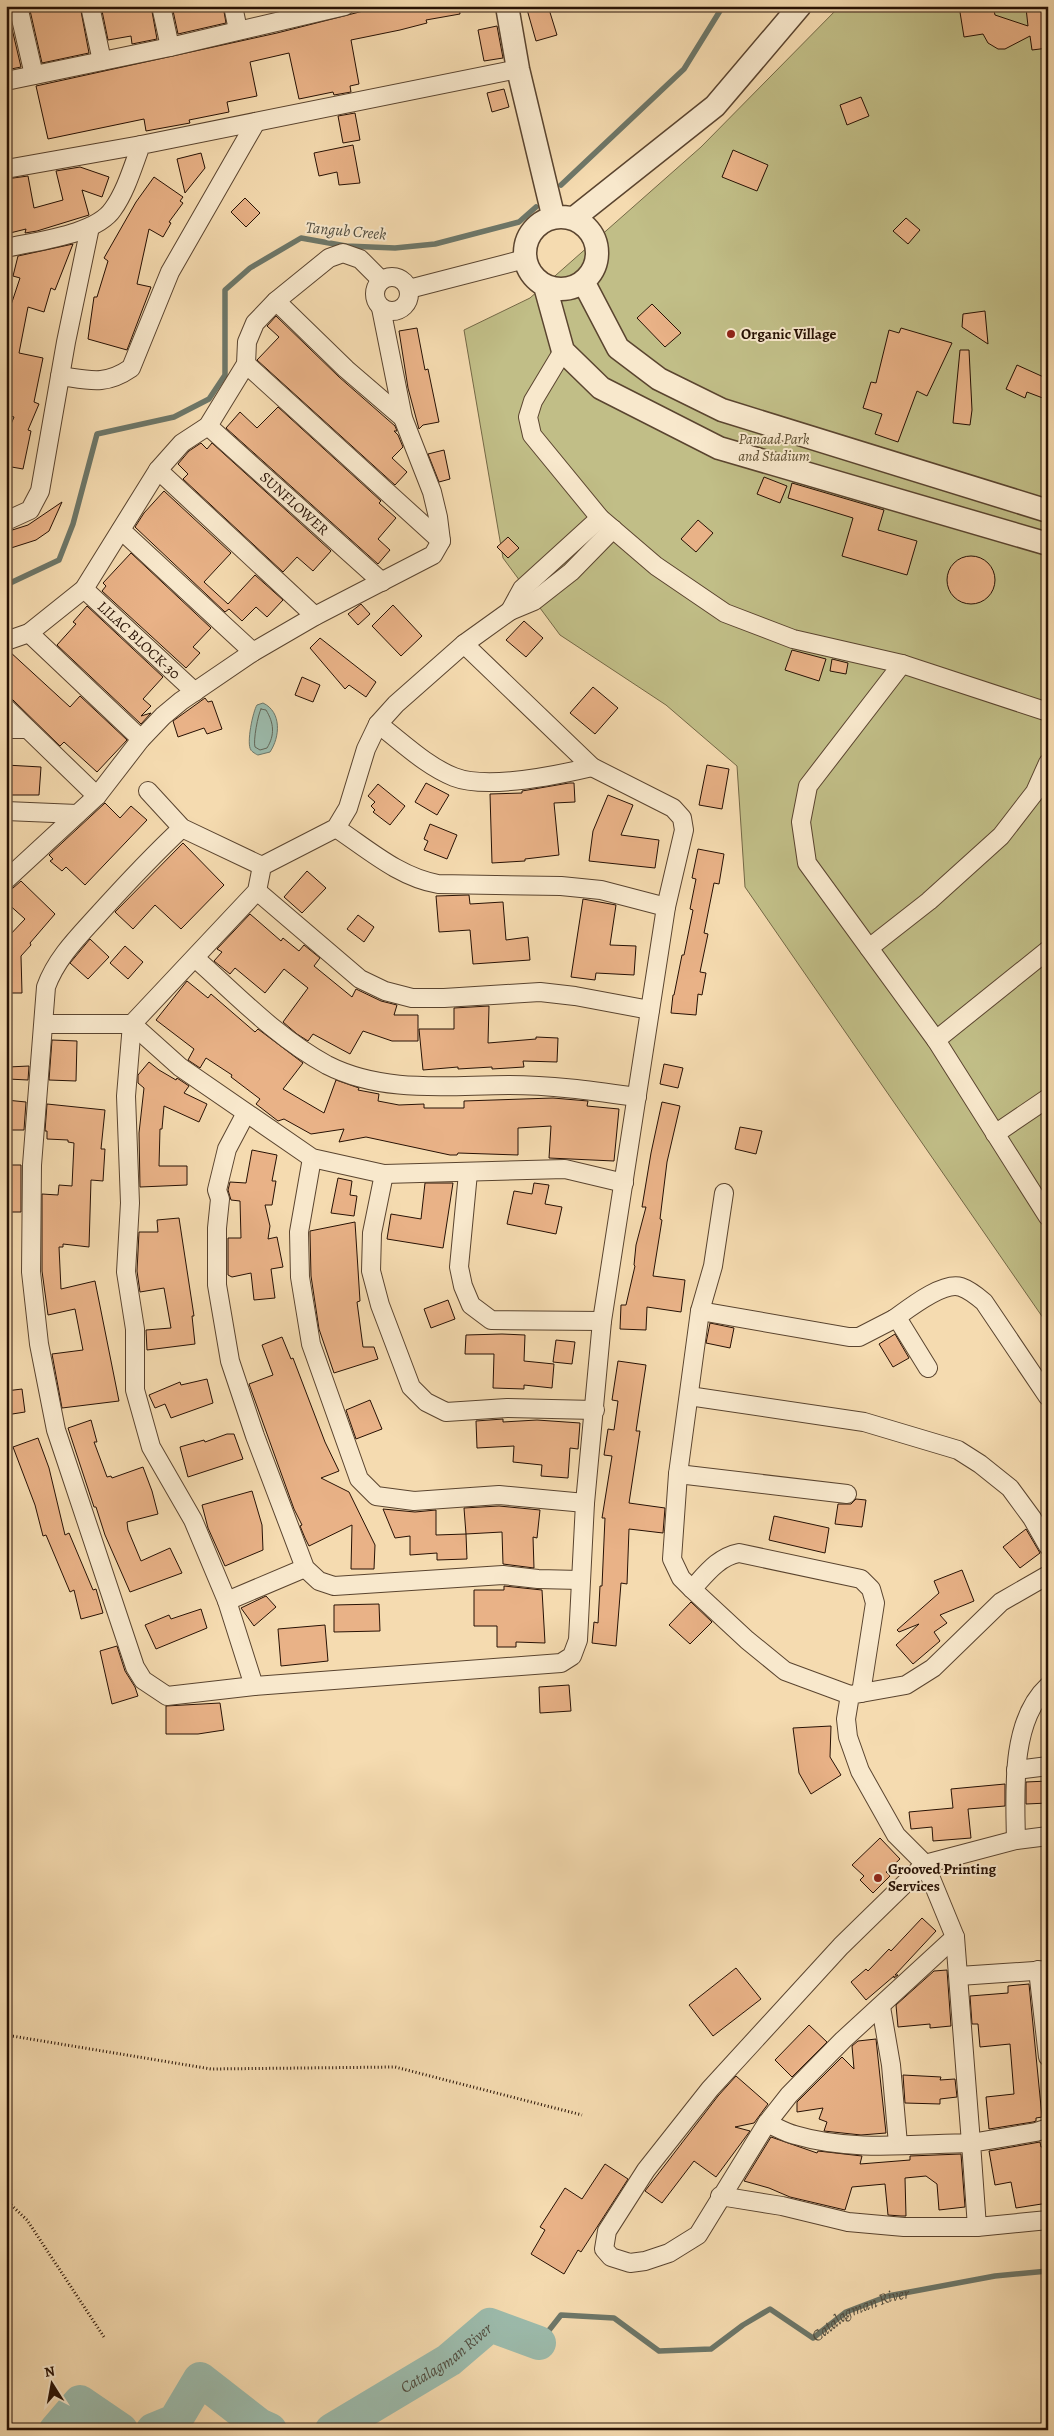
<svg xmlns="http://www.w3.org/2000/svg" width="1054" height="2436" viewBox="0 0 1054 2436" font-family="Alegreya,serif">
	<rect width="100%" height="100%" fill="#f5dbb0"/>
	<filter id="stains"><feTurbulence type="fractalNoise" baseFrequency=".004" numOctaves="4"/><feColorMatrix values="0 0 0 0 .2 0 0 0 0 .09 0 0 0 0 .02 0 0 0 .5 -.17"/></filter>
	<radialGradient id="worn" r=".72"><stop offset=".6" stop-color="#630" stop-opacity="0"/><stop offset="1" stop-color="#630" stop-opacity=".3"/></radialGradient>
	<!-- green -->
	<path fill="#c1be87" stroke="#746846" d="M840,6h208v1319l-303,-438 -8,-121 -71,-61 -106,-70 -57,-77 -39,-228 66,-32 171,-151z"/>
	<!-- water -->
	<path fill="#9cbbac" stroke="#6d7769" d="M263,703c19,9 17,34 7,49l-12,3c-1,0 -7,-4 -7,-5 -5,-6 2,-39 6,-45z"/>
	<g fill="none" stroke-linecap="round" stroke-linejoin="round">
		<!-- shore -->
		<path stroke="#626658" stroke-width="1" d="M261,709l5,1c8,13 9,25 1,38l-7,2 -5,-3c-2,-6 3,-33 6,-38z"/>
		<!-- stream -->
		<g stroke="#6d7769" stroke-width="5.5">
			<path d="M561,185l123,-116 39,-63"/>
			<path d="M6,585l53,-25 14,-36 24,-90 77,-17 35,-18 16,-24v-85l25,-22 51,-30 45,8 49,2 40,-4 84,-22 17,-15"/>
			<path id="s1" d="M539,2343l22,-28 53,3 45,33 52,-2 32,-24 27,-16 43,29 33,-26 42,-16 107,-20 53,-5"/>
		</g>
		<!-- river -->
		<g stroke="#9cbbac" stroke-width="34">
			<path d="M56,2430l24,-28 41,28"/>
			<path d="M153,2430l22,-9 25,-42 59,46 11,5"/>
			<path id="s2" d="M332,2430l117,-70 41,-35 49,18"/>
		</g>
	</g>
	<!-- building -->
	<path fill="#e9b287" stroke="#271104" d="M29,6h51l9,47 -47,10z
		M101,6h50l6,33 -25,5 -1,-8 -23,4z
		M172,6h51l3,17 -48,11z
		M383,6h76l1,8 -34,6 1,3 -27,7 -49,10 8,44 -9,2 1,6 -17,3 -1,-3 -34,7 -10,-46 -39,9 7,34 -30,6 2,10 -40,8 1,3 -44,8 -2,-12 -96,20 -12,-53 241,-53z
		M526,6h22l9,29 -21,6z
		M959,6h34l2,9 33,11 -2,-18 22,-2v42l-16,2 -2,-14 -25,13h-7l-10,-6 -5,-9 -19,3z
		M9,16l12,51 -15,3v-53z
		M497,26l6,32 -19,3 -6,-31z
		M504,89l5,18 -17,5 -5,-19z
		M861,97l8,19 -22,9 -7,-20z
		M355,113l5,27 -17,3 -5,-27z
		M353,145l7,38 -21,2 -2,-13 -18,4 -5,-23z
		M733,150l35,15 -11,26 -35,-14z
		M201,153l4,15 -20,25 -8,-34z
		M80,167l29,10 -7,20 -20,-7 7,25 -52,16 -12,2 1,-4 -20,5v-55l22,-3 6,32 29,-8 -7,-29z
		M154,177l29,20 -3,4 3,2 -14,19 2,1 -8,14 -14,-8 -12,55 14,3 -24,63 -39,-11 6,-42h3l11,-36 -4,-3 32,-56z
		M245,198l15,15 -14,14 -15,-15z
		M906,218l14,12 -12,14 -15,-13z
		M73,244l-18,46 -4,-2 -7,24 -16,-5 -9,46 24,5 -9,44 5,2 -11,26 3,1 -8,38 -17,-3v-30l8,-19 -8,-3v-94l14,-42 -7,-2 5,-20z
		M652,304l29,29 -16,14 -28,-29z
		M985,311l3,33 -26,-17 1,-13z
		M276,316l63,61 56,49 2,5h-3l4,4 5,12 -11,11 15,14 -12,13 -138,-125 22,-23 -12,-11z
		M417,328l8,42 3,-1 11,53 -16,3 -4,4 -11,-41 -9,-57z
		M901,328l51,15 -25,53 -10,-5 -19,51 -23,-8 7,-20 -19,-6 8,-26 5,1 13,-53 10,3z
		M960,350h9l3,60 -2,15 -17,-2z
		M1017,365l31,14v21l-21,-8 -2,6 -19,-9z
		M278,407l103,94 -2,2 17,15 -18,21 12,11 -12,14 -152,-136 14,-16 17,16z
		M201,443l6,6 5,-6 119,108 -18,20 -16,-14 -14,15 -100,-93 5,-5 -10,-10 11,-13z
		M444,450l6,29 -11,3 -11,-28z
		M764,477l23,9 -7,17 -23,-9z
		M792,483l92,27 -6,20 39,11 -10,34 -65,-19 11,-38 -65,-20z
		M164,491l67,62 -27,29 24,22 27,-29 28,25 -16,17 -11,-10 -14,14 -13,-12 -4,3 -90,-85 9,-14z
		M62,502l-13,29 -13,9 -25,8 -5,-16 22,-7z
		M698,520l15,13 -17,19 -15,-13z
		M508,537l11,11 -11,10 -11,-11z
		M131,553l80,75 -18,19 7,6 -14,15 -84,-77 4,-5 -3,-3z
		M947 580a24 24 0 1 1 48 0a24 24 0 1 1-48 0Z
		M361,604l9,10 -12,11 -10,-11z
		M393,605l29,31 -21,20 -29,-30z
		M87,606l76,71 -20,22 8,7 -10,10 10,-3 -10,11 -84,-79 19,-21 -3,-2z
		M524,621l19,17 -17,19 -20,-17z
		M320,638l56,44 -10,15 -17,-12 -4,4 -35,-41z
		M792,650l34,9 -7,22 -34,-11z
		M6,651h3l61,56 10,-11 47,44 -30,32 -33,-30 -4,4 -47,-46 -7,-3z
		M832,659l16,4 -2,11 -16,-3z
		M302,677l18,8 -7,17 -18,-7z
		M593,687l25,21 -23,26 -25,-21z
		M205,698l3,4 4,-1 10,28 -15,5 -3,-6 -26,9 -5,-16z
		M6,765l35,2 -2,28h-33z
		M707,765l22,4 -7,40 -23,-4z
		M426,783l23,12 -12,20 -22,-13z
		M569,783h5l1,19 -21,1 5,52 -34,4v2l-33,2 -2,-69 32,-1v-2z
		M378,784l27,22 -15,19 -17,-13 2,-2 -4,-4 4,-4 -7,-6z
		M608,795l25,10 -12,30 38,5 -4,28 -66,-7 4,-30z
		M105,803l15,15 11,-12 16,14 -62,65 -19,-18 -4,4 -12,-10 3,-2 -4,-4z
		M430,824l27,11 -10,24 -23,-9 4,-9 -4,-2z
		M183,843l41,42 -43,44 -26,-24 -22,24 -18,-17z
		M698,849l26,5 -5,30 -5,-1 -10,50 4,1 -8,38 6,1 -4,22 -4,-1 -2,21 -25,-2 2,-18h1l8,-40h2l9,-45 -3,-1 6,-30 -4,-1z
		M307,871l19,17 -24,25 -18,-16z
		M21,881l34,33 -25,29 1,2 -10,11 1,37h-16v-54l19,-20 -19,-17v-12l7,-2z
		M469,895l1,9 33,-2 3,38 22,-3 2,23 -57,4 -3,-34 -31,2 -3,-36z
		M583,899l33,6 -6,40 26,1 -2,29 -38,-2 -1,7 -24,-3z
		M250,914l31,27 2,-3 16,13 5,-6 16,13 -6,8 38,31 4,-8 25,12 16,4 -3,10h24v26h-26l-29,-10 -13,23 -37,-20 -5,7 -11,-7 -14,-12 25,-34 -24,-19 -19,24 -30,-25 -5,6 -16,-13 8,-9 -5,-3z
		M358,915l16,12 -10,15 -17,-13z
		M90,939l19,18 -21,22 -18,-16z
		M125,946l18,16 -15,17 -18,-16z
		M187,981l21,17 3,-4 44,38 3,-3 45,34 -20,26 41,24 12,-33 23,8 -1,2 21,4 -1,7 21,4 25,-1v4h40v-7l89,-3 35,3 -1,5 32,3 -5,52 -65,-3 2,-32 -33,2v27l-60,-2 -1,2h-7l-84,-18 -27,5 5,-13 -33,5 -27,-15 -6,2 -22,-17 4,-5 -29,-22 1,-2 -26,-17 -6,10 -12,-8 6,-11 -38,-29z
		M489,1006l-1,37 48,-4v-2l22,1 -1,24 -34,-1 1,6 -32,2v-2l-34,2v-2l-35,3 -4,-41h35v-21z
		M52,1040l25,1 -1,40 -27,-1z
		M149,1062l10,8 17,10 1,-2 12,8 -5,7 23,11 -8,18 -35,-16 -2,23h-2l-1,37h28v19l-47,2 -1,-54 5,-45 -6,-5v-8z
		M664,1064l19,4 -5,20 -18,-4z
		M29,1066l-1,14 -20,-1v-12z
		M6,1100l20,2 -2,28h-18z
		M662,1102l18,4 -13,56 -7,57 2,1 -9,56 32,4 -4,32 -34,-5 -1,23 -26,-1 1,-24h5l9,-39 -1,-1 2,-20 10,-38h-4l9,-54z
		M47,1104l58,6 -4,39h4l-2,32 -12,-1 -2,67 -26,-3v3h-4l2,42 34,-8 24,120 -57,7 -10,-54 31,-4 -8,-41 -27,6 -6,-44v-77l16,1 1,-10 13,1 2,-43 -6,-1v-2l-21,-1v-8h-2z
		M740,1127l22,4 -6,23 -21,-5z
		M252,1150l25,5 -5,26h4l-4,24h-7l5,21 -2,13 9,-2 6,30 -12,2 4,29 -21,2 -3,-27 -19,4 -4,-2v-37h13l-1,-37 -9,-1 -3,-10 2,-8 16,1z
		M6,1165h15v47h-15z
		M338,1178l14,3 -2,14 7,1 -3,20 -23,-3z
		M425,1183h28l-10,65 -56,-9 4,-25 30,5z
		M534,1183l15,2 -4,19 17,3 -6,27 -49,-10 7,-33 18,3z
		M179,1218l15,98h-2l3,28 -48,6 -1,-20 25,-2 -7,-40 -24,4 -3,-21 2,-39h19l-1,-12z
		M355,1222l5,79 -3,1 6,45h11l4,12 -44,14 -15,-44 -8,-53 -1,-43v-2z
		M448,1300l7,19 -24,9 -7,-19z
		M710,1323l24,5 -4,20 -24,-5z
		M502,1334l23,1 -1,26 30,3 -2,24 -28,-3v4l-31,-1 1,-34h-29l1,-19z
		M895,1334l14,24 -16,9 -14,-23z
		M282,1337l9,22 2,-1 32,84 14,29 -18,7 28,14 26,53 -1,24h-23l1,-44 -43,21 -4,-8 -5,-12 2,-1 -8,-16 -45,-125 24,-9 -11,-30z
		M556,1340l19,2 -3,22 -19,-2z
		M618,1361l28,4 -10,66h4l-11,72 36,5 -2,25 -34,-4 -2,55 -6,-1 -5,63 -24,-3 2,-21 4,1 2,-37h2l3,-68h-3l10,-62 -8,-1 4,-26 6,1 4,-29 -6,-1z
		M207,1379l6,24 -42,15 -6,-14 -10,4 -6,-13 31,-13 1,3z
		M22,1389l3,23 -19,3v-24z
		M370,1400l12,29 -26,10 -10,-29z
		M503,1419v3l34,-2 43,3 -2,26 -8,-1 -2,30 -27,-2 1,-11 -29,-3 1,-16 -37,2 -1,-27z
		M91,1420l6,22h-3l13,35 4,-1 1,2 31,-11 9,24 6,23 -31,8 1,8 13,31 29,-13 12,25 -52,19 -25,-57 -9,-28h-2l-26,-79z
		M227,1434h7l9,25 -55,18 -8,-30 24,-7 1,2z
		M38,1438l11,30 16,67 4,-2 24,57 3,-1 7,24 -22,6 -7,-29 -4,2 -24,-57 -3,1 -8,-31 -22,-58z
		M252,1491l10,34 1,25 -38,16 -17,-38 -6,-23z
		M856,1499l10,1 -4,27 -27,-3 3,-20h13z
		M499,1506l41,4 -3,28 -4,-1 1,31 -31,-4 -1,-32 -36,2 -2,-26z
		M383,1509l32,3 21,-2v25l30,-1 1,25 -30,1v-7l-27,2v-19l-15,2z
		M774,1516l55,12 -4,25 -56,-13z
		M1026,1529l14,24 -20,15 -17,-21z
		M962,1570l12,31 -34,14 7,8 -13,9 6,9 -27,23 -17,-19 23,-21 -20,8 -2,-2 42,-37 -5,-12z
		M504,1586l38,4 3,53 -29,-1v5h-19v-21h-23v-36h30z
		M266,1596l10,11 -22,19 -13,-18z
		M691,1602l21,20 -22,22 -21,-19z
		M379,1604l1,27 -46,1v-27z
		M201,1609l6,19 -51,21 -11,-24 24,-10 2,4z
		M325,1625l3,36 -47,5 -3,-37z
		M117,1646l8,25 10,16 3,9 -26,8 -12,-53z
		M569,1685l2,26 -31,2 -1,-26z
		M220,1703l4,27 -26,4h-32v-28z
		M831,1726l-1,31 11,18 -30,19 -12,-21 -6,-45z
		M1048,1781v22l-22,1v-22z
		M1005,1784v22l-37,3 3,29 -38,3 -1,-14 -21,2 -2,-17 44,-4 -2,-19z
		M880,1838l20,21 -14,13 4,4 -17,17 -13,-13 4,-4 -12,-11z
		M922,1918l14,13 -41,44h3l-4,3v-2l-28,24 -15,-18 15,-13 2,2 21,-22 2,2z
		M736,1968l25,31 -48,37 -24,-31z
		M947,1970l4,56 -21,2v-4l-32,3 -2,-22 38,-34z
		M1029,1984l13,133 -6,1v3l-3,1 -44,7 -3,-32 28,-3 -4,-50 -30,3 -2,-23h-6l-2,-28 38,-3v-7z
		M809,2025l18,17 -35,35 -17,-17z
		M876,2039l10,94 -25,2 -37,-4 3,-9 -8,-3 4,-11 -26,4v-10l45,-45 12,12 -2,-23 6,-5z
		M903,2075l38,2 -1,3 15,-1 2,18 -17,2v5l-35,-1z
		M736,2076l32,28 -14,19 -19,4 15,4 -34,46 -22,-16 -32,42 -17,-12 73,-95z
		M771,2137l46,16 1,-2 44,5 -2,8 50,-4v-4l51,-2 4,53 -26,3 -2,-26 -11,-8 -21,2 1,38h-5l-13,-1 -3,-31 -33,3 -7,23 -55,-13 -21,-9 -25,-7z
		M1040,2142l1,5 7,-1v22l-5,2 5,33 -32,5 -5,-26 -16,3 -6,-34z
		M605,2164l23,15 -47,73 -3,-2 -14,24 -33,-20 14,-24 -5,-3 25,-39 17,11z"/>
	<g fill="none" stroke-linecap="round" stroke-linejoin="round">
		<!-- minor casing -->
		<g stroke="#5a442f" stroke-width="20">
			<g id="minor">
				<path d="M18,6l16,69"/>
				<path d="M90,6l12,55"/>
				<path d="M161,6l9,41"/>
				<path d="M233,6l5,24"/>
				<path d="M6,81l164,-34 175,-41"/>
				<path d="M6,169l135,-24"/>
				<path d="M6,248c29,-7 90,-13 107,-39 13,-18 20,-43 28,-64l377,-76"/>
				<circle cx="392" cy="294" r="17"/>
				<path d="M409,289l116,-30"/>
				<path d="M276,301l70,68 57,49"/>
				<path d="M563,351l-30,50 -5,16 4,18 68,83 56,48 69,47 68,26 109,25 146,48"/>
				<path d="M246,364l195,177"/>
				<path d="M60,376c29,4 45,10 71,-8l39,-96 86,-150"/>
				<path id="s3" d="M208,426l174,156"/>
				<path d="M158,470l157,146"/>
				<path d="M6,521l24,-11 10,-19 26,-149 24,-115"/>
				<path d="M121,530l132,122"/>
				<path id="s4" d="M84,589l111,103"/>
				<path d="M510,611l12,-22 78,-71"/>
				<path d="M29,633l112,106"/>
				<path d="M6,641l23,-8 55,-44 74,-119 24,-27 26,-17 38,-62 1,-22 8,-19 21,-22 53,-43 14,-5 17,6 21,21"/>
				<path d="M902,664l-94,122 -7,36 6,41 129,177 112,177"/>
				<path d="M6,708l91,88"/>
				<path d="M378,724c24,18 48,42 76,53 33,13 104,-2 138,-10"/>
				<path d="M6,729h21"/>
				<path d="M148,791l34,37 80,38"/>
				<path d="M6,811l71,3"/>
				<path d="M182,828c-30,28 -57,57 -85,88 -20,22 -41,43 -51,71l-14,178 -1,107 8,72 17,86 79,237 8,13 24,16 87,-10 307,-23 11,-7 6,-16 7,-137 17,-182 64,-414 18,-77 -2,-12 -9,-10 -81,-41 -128,-123"/>
				<path d="M336,828c33,22 63,49 102,56l123,2 40,4 65,17"/>
				<path d="M6,880l91,-84 44,-57 22,-23 18,-15 72,-49 62,-36 118,-61 8,-14 -3,-24 -6,-25 -29,-74 -22,-110"/>
				<path d="M257,891l103,88 25,12 27,7h32l96,-6 35,4 75,14"/>
				<path d="M869,948l60,-47 72,-65 34,-44 13,-29"/>
				<path d="M195,958c42,37 82,80 132,107 57,29 121,20 182,20 44,0 85,6 128,12"/>
				<path d="M44,1024h88l48,43 132,91 72,16 181,-5 59,14"/>
				<path d="M936,1040l112,-90"/>
				<path d="M246,1113l-19,36 -10,41 3,9 -3,29v57l13,76 25,75 50,132 14,13 15,5 169,-11 35,4 42,1"/>
				<path d="M995,1134l53,-36"/>
				<path d="M312,1158l-13,74 1,45 11,67 48,135 17,17 38,5 85,-6 86,8"/>
				<path d="M468,1173l-9,94 4,19 8,19 20,15 111,1"/>
				<path d="M384,1174l-12,59 -1,38 9,34 31,82 15,15 20,10 61,-4 88,2"/>
				<path d="M724,1193l-11,73 -13,45 -22,163 -6,85 9,19 11,11 55,51 38,31 65,24"/>
				<path d="M700,1311l149,26h10l35,-18 5,2 29,47"/>
				<path d="M894,1319c14,-10 49,-38 67,-32 9,3 16,9 23,15l64,95"/>
				<path d="M689,1396l175,26 94,28 22,14 30,24 22,30 16,28"/>
				<path d="M678,1474l169,20"/>
				<path d="M692,1589c14,-15 26,-32 47,-36l122,26 10,10 4,14 -14,90"/>
				<path d="M227,1601l78,-33"/>
				<path d="M254,1686l-27,-85 -34,-81 -42,-73 -16,-57v-61l-9,-57 4,-69 -4,-107 6,-72 125,-133 5,-25 74,-38 12,-20 18,-59 12,-25 18,-20 68,-60 46,-33 24,-10 37,-29 42,-43"/>
				<path d="M1016,1770l32,-4"/>
				<path d="M1016,1840c-1,-47 -6,-119 32,-154"/>
				<path d="M955,1937l-112,103 -54,55 -22,28 -69,112 -29,18 -24,8 -15,2 -19,-6 -7,-8 3,-18 39,-61 64,-81 131,-143 84,-82 91,-24 32,-4"/>
				<path d="M1038,1970l10,87"/>
				<path d="M959,1976l89,-6"/>
				<path d="M881,2007l10,58 7,79"/>
				<path d="M767,2123c9,4 19,10 28,12 57,17 118,9 176,8l-16,-206 -30,-73 -29,-29 -36,-64 -12,-34 -2,-18 4,-24 56,-10 27,-17 68,-66 47,-27"/>
				<path d="M720,2196l62,10 66,16 56,5h73l71,-7"/>
				<path d="M977,2227l-6,-84 65,-11 12,-4"/>
			</g>
		</g>
		<!-- tertiary casing -->
		<g stroke="#5a442f" stroke-width="25">
			<path id="tertiary" d="M507,6l11,63 35,146
				M525 253a36 36 0 1 1 72 0a36 36 0 1 1-72 0Z
				M574,218l141,-112 85,-100
				M584,283l34,65 41,31 63,31 326,101
				M545,286l18,65 38,37 118,60 329,96"/>
		</g>
		<!-- path -->
		<path stroke="#271104" stroke-width="3" stroke-dasharray="1 2.5" stroke-linecap="butt" d="M6,2035l205,34 184,-2 187,48
			M6,2200l21,20 77,117"/>
		<!-- minor -->
		<use href="#minor" stroke="#f8e8cc" stroke-width="18"/>
		<!-- tertiary -->
		<use href="#tertiary" stroke="#f8e8cc" stroke-width="22"/>
	</g>
	<!-- markers -->
	<g fill="#8f2418" stroke="#f8e8cc" stroke-width="2">
		<circle cx="731" cy="334" r="5"/>
		<circle cx="878" cy="1878" r="5"/>
	</g>
	<g text-anchor="middle" stroke-width="4" stroke-linejoin="round" paint-order="stroke">
		<!-- poi labels -->
		<g font-size="15" font-weight="bold" fill="#271104" stroke="#f8e8cc" text-anchor="start">
			<text x="741" y="339">Organic Village</text>
			<text x="888" y="1874">Grooved Printing<tspan x="888" dy="17">Services</tspan></text>
		</g>
		<!-- park labels -->
		<g font-size="15" font-style="italic" fill="#5d4e32" stroke="#f8e8cc">
			<text x="774" y="444">Panaad Park<tspan x="774" dy="17">and Stadium</tspan></text>
		</g>
		<!-- street labels -->
		<g font-size="15" fill="#271104" stroke="#f8e8cc">
			<text dy="5" stroke="none"><textPath href="#s3" startOffset="116">SUNFLOWER</textPath></text>
			<text dy="5" stroke="none"><textPath href="#s4" startOffset="75">LILAC BLOCK-30</textPath></text>
		</g>
		<!-- water labels -->
		<g font-size="16" font-style="italic" fill="#504c3f" stroke="#f8e8cc">
			<text transform="translate(346 230) rotate(5)" y="6">Tangub Creek</text>
			<text dy="6" stroke="none"><textPath href="#s1" startOffset="374">Catalagman River</textPath></text>
			<text dy="6" stroke="none"><textPath href="#s2" startOffset="135">Catalagman River</textPath></text>
		</g>
	</g>
	<!-- margin -->
	<rect width="1054" height="2436" fill="none" stroke="#f5dbb0" stroke-width="25"/>
	<rect x="8" y="8" width="1039" height="2421" fill="none" stroke="#271104" stroke-width="2.5"/>
	<rect x="12" y="12" width="1029" height="2411" fill="none" stroke="#271104"/>
	<!-- north arrow -->
	<g transform="translate(52 2384) rotate(349)" stroke="#f8e8cc" stroke-width="4" paint-order="stroke">
	<path d="M0-4L9 19L0 12L-9 19Z" fill="#271104"/>
	<text y="-8" font-size="14" font-weight="bold" text-anchor="middle" fill="#271104">N</text>
	</g>
	<rect width="100%" height="100%" filter="url(#stains)"/>
	<rect width="100%" height="100%" fill="url(#worn)"/>
</svg>
